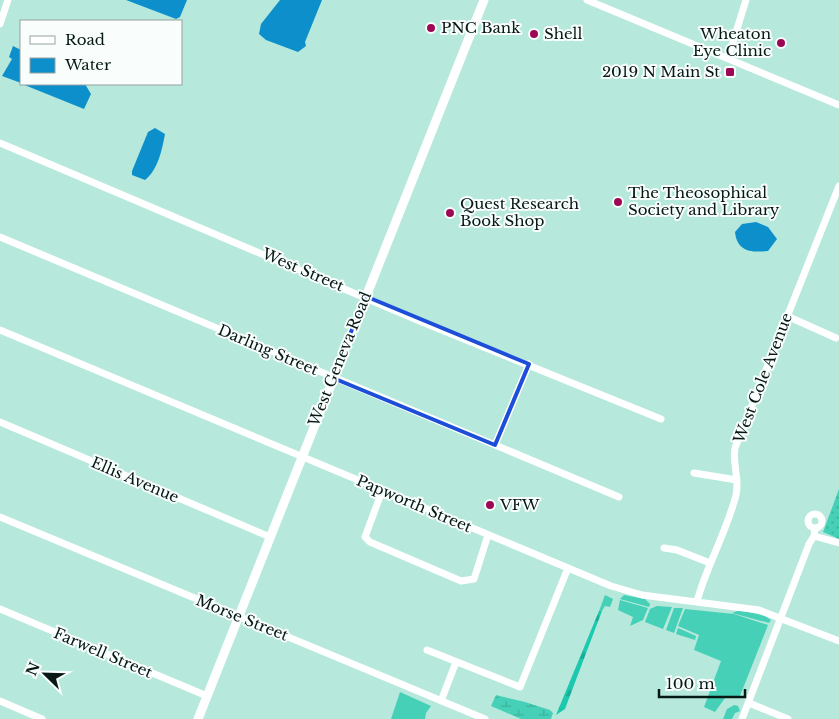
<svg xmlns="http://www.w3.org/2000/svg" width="839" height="719" viewBox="0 0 839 719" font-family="'Libre Baskerville',serif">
	<defs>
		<pattern id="forest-firs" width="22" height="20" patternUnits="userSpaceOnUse" patternTransform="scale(1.25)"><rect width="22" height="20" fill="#1cc9ae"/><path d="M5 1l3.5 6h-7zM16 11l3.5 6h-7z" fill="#18ac95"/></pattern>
		<pattern id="wetland-marsh" width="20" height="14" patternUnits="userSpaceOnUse" patternTransform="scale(1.25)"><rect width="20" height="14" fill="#46d0b7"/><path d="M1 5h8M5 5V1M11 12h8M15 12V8" fill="none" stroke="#3cb29c"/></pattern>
		<pattern id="park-dots" width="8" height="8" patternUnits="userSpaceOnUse" patternTransform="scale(1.25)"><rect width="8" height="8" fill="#46d0b7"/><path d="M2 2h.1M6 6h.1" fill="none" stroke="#3cb29c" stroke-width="1.8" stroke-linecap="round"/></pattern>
	</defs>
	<rect width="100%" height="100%" fill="#b6e9dc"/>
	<!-- grass -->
	<path fill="#46d0b7" d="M605,595l8,4 -3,8 -5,-1 -3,5h-3z
		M624,595l21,4 5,5 -1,3 -29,-8z
		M620,600l28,8 -5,12 -13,6 3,-9 -15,-7z
		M657,606l15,1 -9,22 -18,-7 5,-13z
		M674,608h9l-9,25 -8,-3z
		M685,609l49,5 34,11 -28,71 -15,2 -10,14 -11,-5 17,-46 -27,-11 5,-15 -21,-9z
		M740,610l25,6 6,4 -2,3 -37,-10z
		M678,628l18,8 -1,4 -19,-6z
		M400,692l31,14 -5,7 -1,6h-34z
		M734,705l4,1 2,5 -5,2 -3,6h-9l4,-10z"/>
	<!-- forest -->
	<path fill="url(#forest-firs)" d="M599,611h3l-37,98 -9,6z"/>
	<!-- wetland -->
	<path fill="url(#wetland-marsh)" d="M496,695l29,7 25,8 3,3 -2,6h-30l-30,-13z"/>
	<!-- park -->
	<path fill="url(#park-dots)" d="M839,489v50l-16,-7z"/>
	<!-- water -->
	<path fill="#0d8fcc" d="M126,0h61l-7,17 -4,2z
		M280,0h42l-17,42 1,4 -8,6 -32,-12 -7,-6 2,-10z
		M13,46l8,4v33l-19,-7 10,-17 -3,-2z
		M22,84h63l6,10 -7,15z
		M155,128l10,6c-3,16 -7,36 -20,46l-13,-5v-4l16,-39z
		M756,222l12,5 9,12 -9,12c-18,2 -31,0 -33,-19l7,-8z"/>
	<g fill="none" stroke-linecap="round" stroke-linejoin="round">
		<!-- minor -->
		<path stroke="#fff" stroke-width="7" d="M587,0l252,105
			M0,24l8,-24
			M728,58l18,-58
			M0,143l422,179 239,97
			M0,237l619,260
			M787,316l49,22
			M0,330l611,256 31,9 117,15 80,31
			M0,422l270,115
			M495,445l34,-81
			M694,473l43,7
			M382,491l-17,46 5,5 91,39 13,-2 14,-44
			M808 521a7 7 0 1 1 14 0a7 7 0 1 1-14 0Z
			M0,517l485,202
			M814,536l25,7
			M664,548l13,2 33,13
			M697,601c10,-36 30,-70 39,-106 4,-16 -4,-31 -1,-47l104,-262
			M0,609l207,87
			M427,650l93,37 48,-119
			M0,701l42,18
			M441,701l15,-39
			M749,703l39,16
			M742,719l67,-175 5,-8 1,-8"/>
		<!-- major -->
		<path stroke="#fff" stroke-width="9" d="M198,719l286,-719"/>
	</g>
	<!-- marked area -->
	<path fill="none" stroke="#1d4ed8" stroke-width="4" stroke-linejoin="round" d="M365,296l164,68 -34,81 -162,-67z"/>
	<!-- markers -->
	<g fill="#9c0855" stroke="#f9fefd" stroke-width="2">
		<circle cx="431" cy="28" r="5"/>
		<circle cx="534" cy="34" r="5"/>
		<circle cx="781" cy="43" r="5"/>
		<rect x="725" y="67" width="10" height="10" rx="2.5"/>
		<circle cx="618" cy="202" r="5"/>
		<circle cx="450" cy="213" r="5"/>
		<circle cx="490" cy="505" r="5"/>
	</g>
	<g text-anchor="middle" stroke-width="4" stroke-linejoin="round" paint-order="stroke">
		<!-- poi labels -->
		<g font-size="15" fill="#051814" stroke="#f9fefd" text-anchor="start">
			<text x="441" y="33">PNC Bank</text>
			<text x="544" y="39">Shell</text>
			<text x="771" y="39" text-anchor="end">Wheaton<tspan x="771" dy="17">Eye Clinic</tspan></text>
			<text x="720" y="77" text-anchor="end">2019 N Main St</text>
			<text x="628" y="198">The Theosophical<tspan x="628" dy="17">Society and Library</tspan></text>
			<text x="460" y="209">Quest Research<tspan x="460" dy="17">Book Shop</tspan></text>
			<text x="500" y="510">VFW</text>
		</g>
		<!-- street labels -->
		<g font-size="15" fill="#051814" stroke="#f9fefd">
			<text transform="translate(303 270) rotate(23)" y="5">West Street</text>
			<text transform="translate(268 350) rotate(23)" y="5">Darling Street</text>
			<text transform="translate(340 359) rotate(-68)" y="5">West Geneva Road</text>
			<text transform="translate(763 378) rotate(-69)" y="5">West Cole Avenue</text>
			<text transform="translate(135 480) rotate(23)" y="5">Ellis Avenue</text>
			<text transform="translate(414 504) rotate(23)" y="5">Papworth Street</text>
			<text transform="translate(242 618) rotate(22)" y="5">Morse Street</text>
			<text transform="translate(103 653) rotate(23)" y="5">Farwell Street</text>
		</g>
	</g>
	<!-- legend -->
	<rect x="20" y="20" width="162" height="65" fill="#f9fefd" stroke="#97a2a0"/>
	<rect x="30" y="36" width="25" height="8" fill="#ffffff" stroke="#97a2a0"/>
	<text x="65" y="45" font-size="15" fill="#051814">Road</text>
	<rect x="30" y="58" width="25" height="15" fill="#0d8fcc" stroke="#97a2a0"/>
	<text x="65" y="70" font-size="15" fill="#051814">Water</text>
	<!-- north arrow -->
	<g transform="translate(45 674) rotate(293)" stroke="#f9fefd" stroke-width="4" paint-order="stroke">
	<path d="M0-4L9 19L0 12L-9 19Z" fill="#051814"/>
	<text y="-8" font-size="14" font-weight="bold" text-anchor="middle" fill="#051814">N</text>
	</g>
	<!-- scale -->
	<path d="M659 689v8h86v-8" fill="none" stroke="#051814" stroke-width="2.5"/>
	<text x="666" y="689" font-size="15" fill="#051814" stroke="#f9fefd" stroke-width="4" paint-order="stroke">100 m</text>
</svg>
